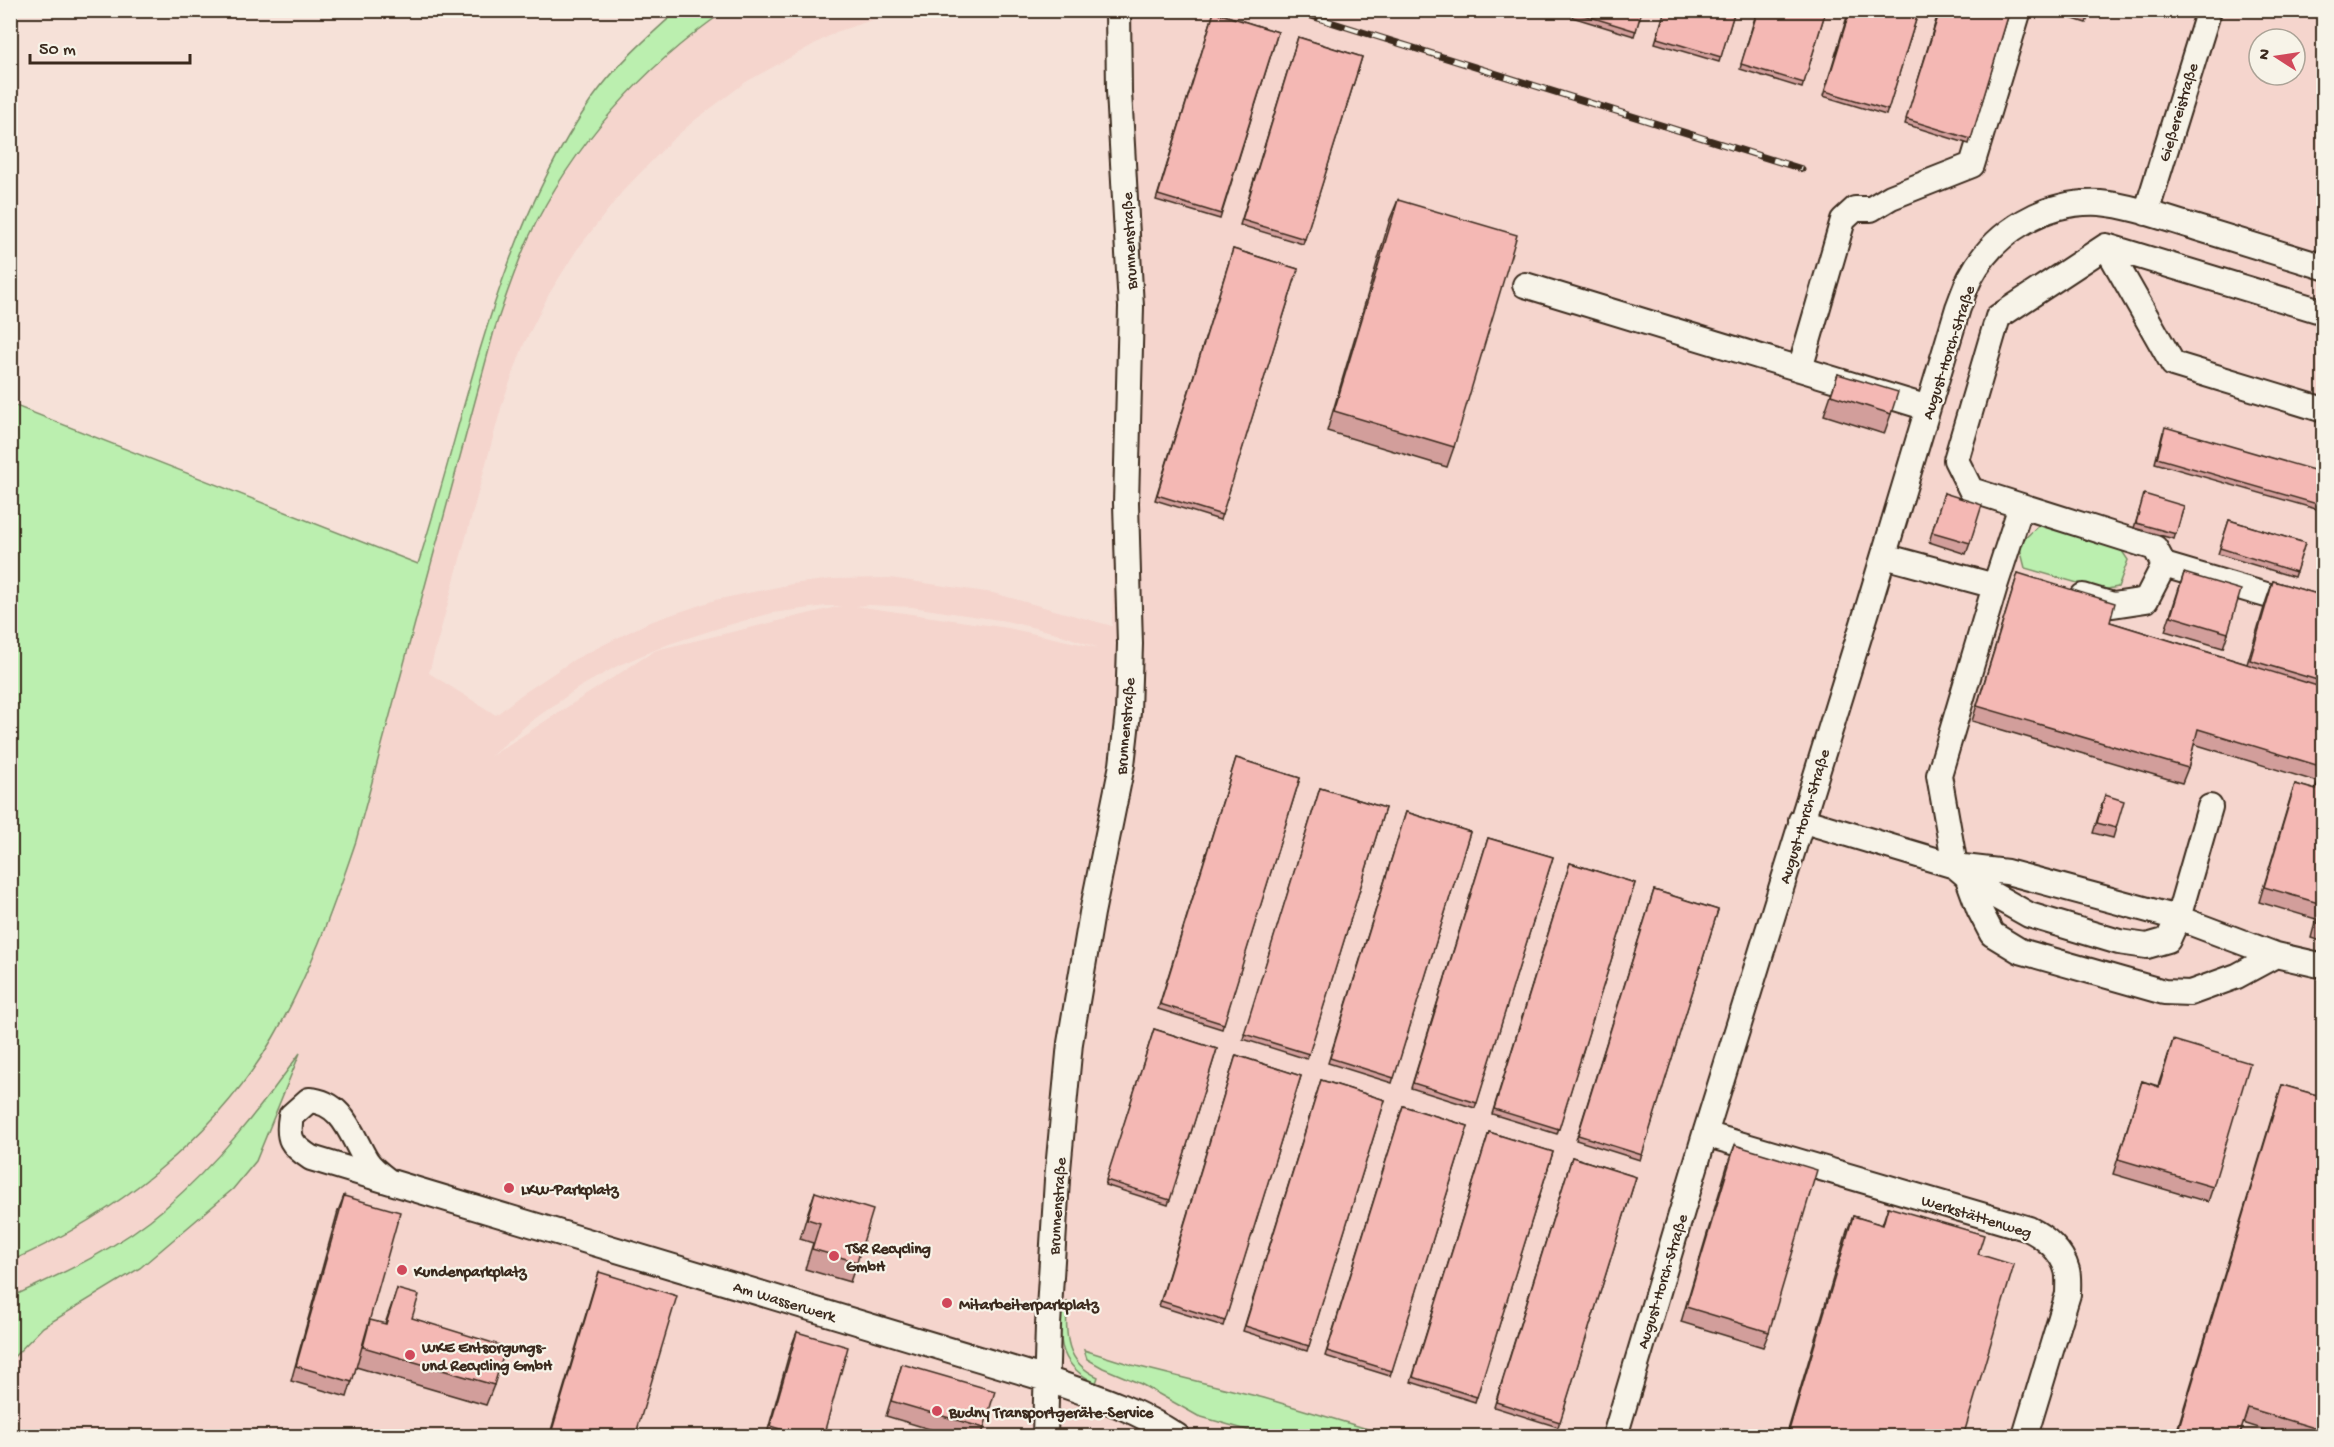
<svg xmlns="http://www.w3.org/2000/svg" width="2334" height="1447" viewBox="0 0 2334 1447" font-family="'Gochi Hand',sans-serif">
	<rect width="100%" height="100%" fill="#f6e1d8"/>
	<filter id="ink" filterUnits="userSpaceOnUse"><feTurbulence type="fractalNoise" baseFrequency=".0167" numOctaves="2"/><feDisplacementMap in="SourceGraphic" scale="12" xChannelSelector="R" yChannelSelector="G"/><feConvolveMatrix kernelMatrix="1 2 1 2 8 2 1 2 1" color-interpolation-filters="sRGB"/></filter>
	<g filter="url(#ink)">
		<!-- built -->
		<path fill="#f5d5cd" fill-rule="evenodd" d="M725,11h174l-63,21 -90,50 -51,38 -24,21 -49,51 -46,59 -27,43 -25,50 -21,57 -74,272 67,42 25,-20 54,-36 72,-36 68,-23 77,-16 41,-5 57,-1 103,15 119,33 7,-342 11,-273h1193v1425h-2312v-76l32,-33 97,-59 116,-107 42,-105 -39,54 -46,52 -49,47 -49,35 -56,31 -48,22 -1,-36 78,-40 48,-32 95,-92 41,-57 30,-57 30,-70 24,-72 138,-510 16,-49 20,-46 20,-38 24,-37 31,-41 33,-37 37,-35zM2259,39h36v36h-36zM870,605l42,2 94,14 50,12 43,15 -91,-20 -152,-22zM826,606h15l-185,44 -165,106 39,-34 48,-34 41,-23 50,-21 56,-18 47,-13z"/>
		<!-- green -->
		<path fill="#bbefaf" stroke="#7b8c66" stroke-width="1.5" d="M677,11h48c-82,56 -153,135 -196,226 -14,31 -24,62 -35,94l-138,510c-23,68 -47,135 -83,197 -58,100 -158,177 -262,223v-857l407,160c51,-158 77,-326 174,-465 24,-34 55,-61 85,-88z
			M2040,524l76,18 12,18 -10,27 -16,3 -77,-22 -6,-24z
			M300,1053l-44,108 -23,28 -93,79 -97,59 -32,33v-63c53,-24 109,-50 154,-89 52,-45 95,-99 135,-155z
			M1067,1302c-1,32 -3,60 31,75l-2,6c-35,-16 -38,-40 -36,-76z
			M1084,1350l48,15 132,33 127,38h-123l-70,-20 -57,-32 -38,-16 -16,-9z"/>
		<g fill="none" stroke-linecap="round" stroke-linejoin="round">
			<!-- minor casing -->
			<g stroke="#3b2a1e" stroke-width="28">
				<path id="minor" d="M2146,213l63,-203
					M2106,246l218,66
					M1525,285l403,123
					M1800,369l43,-149 12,-11h16l20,-12 81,-32 47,-155
					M2324,410l-151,-46 -67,-118 -108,71 -42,143 15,30 184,58 9,17 160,47
					M1884,556l111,30 -56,189 16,91 26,22 48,27 90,27 28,4 21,-6 10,-22 32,-111
					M1995,586l26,-80
					M2083,596l30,9 33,-5 18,-35
					M1801,820l154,46 52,6 171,46 98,37 48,11
					M1967,876l12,33 13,25 28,17 144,41 26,1 47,-17 39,-21
					M1705,1134l324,95c16,8 33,22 38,41 2,7 1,17 1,24l-43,142
					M387,1180c-8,-6 -16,-12 -21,-20 -15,-25 -23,-58 -57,-60l-18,16c-4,23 0,29 20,42l735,221c46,16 90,30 131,57
					M1045,1436l3,-111 9,-145 13,-137 22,-130 30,-148 6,-53 2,-68 -4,-141 5,-196 -12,-216 -1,-81
					M1615,1436l90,-302 162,-523 91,-303c4,-10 7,-20 12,-30 24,-47 77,-78 130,-75 33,3 66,16 97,25 42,13 84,26 127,39"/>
			</g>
			<!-- minor -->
			<use href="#minor" stroke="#f7f3e8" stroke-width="24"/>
			<!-- rail casing -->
			<g stroke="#3b2a1e" stroke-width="7">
				<path id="rail" d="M1292,10l510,159"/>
			</g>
			<!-- rail -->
			<use href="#rail" stroke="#f7f3e8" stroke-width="4.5" stroke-dasharray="14" stroke-linecap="butt"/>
		</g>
		<!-- wall -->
		<path fill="#d29e9b" stroke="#3b2a1e" stroke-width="1.5" d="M1574,10h68l-8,26 -62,-19z
			M1665,10h70l-16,52 -64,-19z
			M1757,10h69l-24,78 -62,-19z
			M1849,10h70l-33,105 -63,-19z
			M1939,10h71l-41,134 -64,-20z
			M2069,10h22l-5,13 -19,-6z
			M1214,12l64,20 -58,187 -64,-19z
			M1298,37l64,20 -59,187 -63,-19z
			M1398,200l56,247 -7,20 -120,-36 63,-212z
			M1233,249l65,20 -78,251 -65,-20z
			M1838,374l53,40 -7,20 -60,-19z
			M2163,432l161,41 -1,38 -168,-48z
			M1944,493l26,50 -4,11 -37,-12z
			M2143,499l41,7 -10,33 -40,-11z
			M2229,520l76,23 -11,34 -76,-23z
			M2018,573l92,49 137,42 19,-63 7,-20 51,15v346l-13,-4 5,-19 -57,-17 31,-103 5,-15 20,6 3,-8 -124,-38 -6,24 -6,15 -210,-62z
			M2184,573l44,60 -5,15 -58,-17z
			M1236,758l64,20 -78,251 -64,-20z
			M1320,788l65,20 -78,251 -64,-20z
			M2105,795l11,33 -3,10 -20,-5z
			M1406,812l64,20 -78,251 -64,-20z
			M1488,838l65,19 -78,251 -64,-20z
			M1570,863l65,20 -78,251 -65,-20z
			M1654,890l64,20 -78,250 -64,-20z
			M1154,1029l63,20 -49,156 -63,-20z
			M2173,1040l40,147 -5,15 -95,-28 29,-93 16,5z
			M1236,1055l65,21 -78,250 -64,-20z
			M1321,1080l64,20 -78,251 -64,-20z
			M2282,1085l42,12v325l-4,-1 -5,16h-28l-44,-14 -4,14h-64l102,-337z
			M1403,1106l65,20 -78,250 -65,-20z
			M1489,1132l64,20 -78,250 -64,-20z
			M1735,1145l34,187 -6,15 -82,-25 48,-162z
			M1572,1157l64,20 -78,250 -64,-20z
			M815,1192l42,70 -7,20 -45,-13 8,-26 -13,-4 8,-27z
			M344,1196l24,130 17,-2 12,-35 15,29 82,67 -8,20 -130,-38 -9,30 -56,-16 47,-170z
			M1888,1207l90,47 -15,183h-177l61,-206 6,-15 29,9z
			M599,1272l36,165h-86l45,-150z
			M797,1332l26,105h-57l25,-90z
			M902,1364l82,64 -3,9h-25l-70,-21z"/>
		<!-- building -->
		<path fill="#f4b8b4" stroke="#3b2a1e" stroke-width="1.5" d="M1574,10h68l-6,21 -62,-19z
			M1665,10h70l-14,47 -64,-19z
			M1758,10h68l-22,73 -63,-19z
			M1850,10h69l-31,100 -63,-19z
			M1940,10h70l-39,129 -65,-20z
			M1214,12l64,20 -57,182 -63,-19z
			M1298,37l64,20 -57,182 -63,-19z
			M1398,200l119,35 -63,212 -120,-36z
			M1233,249l65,20 -76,246 -65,-20z
			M1838,374l60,18 -7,22 -60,-19z
			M2165,427l159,46v33l-167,-48z
			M1944,493l38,12 -12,38 -38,-11z
			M2144,494l40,12 -8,28 -40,-11z
			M2229,520l76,23 -9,29 -76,-24z
			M2018,573l97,30 -5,19 214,66v237l-7,-2 5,-19 -58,-17 31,-103 21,6 7,-23 -125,-38 -10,39 -211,-62z
			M2184,573l57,17 -13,43 -57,-17z
			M2273,581l51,15v86l-74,-22z
			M1236,758l64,20 -76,246 -64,-20z
			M1320,788l65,20 -76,246 -65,-20z
			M2105,795l19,6 -8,27 -19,-5z
			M1406,812l64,20 -76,246 -64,-20z
			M1488,838l65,19 -76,246 -64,-20z
			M1570,863l65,20 -76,246 -65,-20z
			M1654,890l64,20 -76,245 -64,-20z
			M1154,1029l63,20 -47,151 -64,-20z
			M2173,1040l77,23 -37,124 -95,-28 24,-78 17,6z
			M1236,1055l65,21 -76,245 -64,-20z
			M1321,1080l64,20 -76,246 -64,-20z
			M2282,1085l42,12v314l-6,18 -70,-21 -9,29h-63z
			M1403,1106l65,20 -76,245 -65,-20z
			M1489,1132l64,20 -76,245 -64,-20z
			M1735,1145l82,25 -48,162 -83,-25z
			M1572,1157l64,20 -76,245 -64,-20z
			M815,1192l58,18 -16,52 -45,-13 8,-26 -13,-4z
			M344,1196l56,16 -48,170 -56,-16z
			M1888,1207l96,28 -6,19 36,11 -51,172h-176l66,-221 30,9z
			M599,1272l78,24 -42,141h-85z
			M397,1289l22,6 -7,23 94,29 -12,38 -131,-38 7,-27 16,4z
			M797,1332l51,15 -25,90h-17l-36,-11z
			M902,1364l93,27 -11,37 -93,-27z"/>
	</g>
	<!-- markers -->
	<g fill="#d1495b" stroke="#f7f3e8" stroke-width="2">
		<circle cx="509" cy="1188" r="6"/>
		<circle cx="834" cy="1256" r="6"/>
		<circle cx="402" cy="1270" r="6"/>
		<circle cx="947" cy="1303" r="6"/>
		<circle cx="410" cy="1355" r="6"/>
		<circle cx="937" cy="1411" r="6"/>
	</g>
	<g text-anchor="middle" stroke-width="4.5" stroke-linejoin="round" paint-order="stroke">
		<!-- street labels -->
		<g font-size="16" fill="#3b2a1e" stroke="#f7f3e8">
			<text transform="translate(2177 112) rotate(-73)" y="6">Gießereistraße</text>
			<text transform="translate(1128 241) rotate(-93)" y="6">Brunnenstraße</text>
			<text transform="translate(1947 352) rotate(-72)" y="6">August-Horch-Straße</text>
			<text transform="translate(1124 726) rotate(-85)" y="6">Brunnenstraße</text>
			<text transform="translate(1803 816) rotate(-73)" y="6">August-Horch-Straße</text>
			<text transform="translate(1056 1206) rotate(-86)" y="6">Brunnenstraße</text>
			<text transform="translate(1977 1215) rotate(17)" y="6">Werkstättenweg</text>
			<text transform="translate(1661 1281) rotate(-73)" y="6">August-Horch-Straße</text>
			<text transform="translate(785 1300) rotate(17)" y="6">Am Wasserwerk</text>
		</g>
		<!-- poi labels -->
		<g font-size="16" font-weight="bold" fill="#3b2a1e" stroke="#f7f3e8" text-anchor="start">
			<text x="521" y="1194">LKW-Parkplatz</text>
			<text x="846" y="1253">TSR Recycling<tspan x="846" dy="18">GmbH</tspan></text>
			<text x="414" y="1276">Kundenparkplatz</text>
			<text x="959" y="1309">Mitarbeiterparkplatz</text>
			<text x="422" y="1352">WKE Entsorgungs-<tspan x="422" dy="18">und Recycling GmbH</tspan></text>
			<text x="949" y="1417">Budny Transportgeräte-Service</text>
		</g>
	</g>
	<!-- margin -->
	<rect width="2334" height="1447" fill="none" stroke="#f7f3e8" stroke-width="36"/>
	<rect x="18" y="18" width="2298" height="1411" fill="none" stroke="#3b2a1e" stroke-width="2" filter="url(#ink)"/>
	<!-- north arrow -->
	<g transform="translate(2277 57) rotate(282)"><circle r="28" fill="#f7f3e8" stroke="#aca397" stroke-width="1.5"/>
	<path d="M0-4.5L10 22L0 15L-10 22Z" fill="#d1495b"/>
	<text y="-9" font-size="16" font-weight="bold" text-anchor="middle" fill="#3b2a1e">N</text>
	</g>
	<!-- scale -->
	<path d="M30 54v9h160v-9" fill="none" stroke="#3b2a1e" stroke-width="3"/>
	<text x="39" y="54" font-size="18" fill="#3b2a1e" stroke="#f7f3e8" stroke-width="4.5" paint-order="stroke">50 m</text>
</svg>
